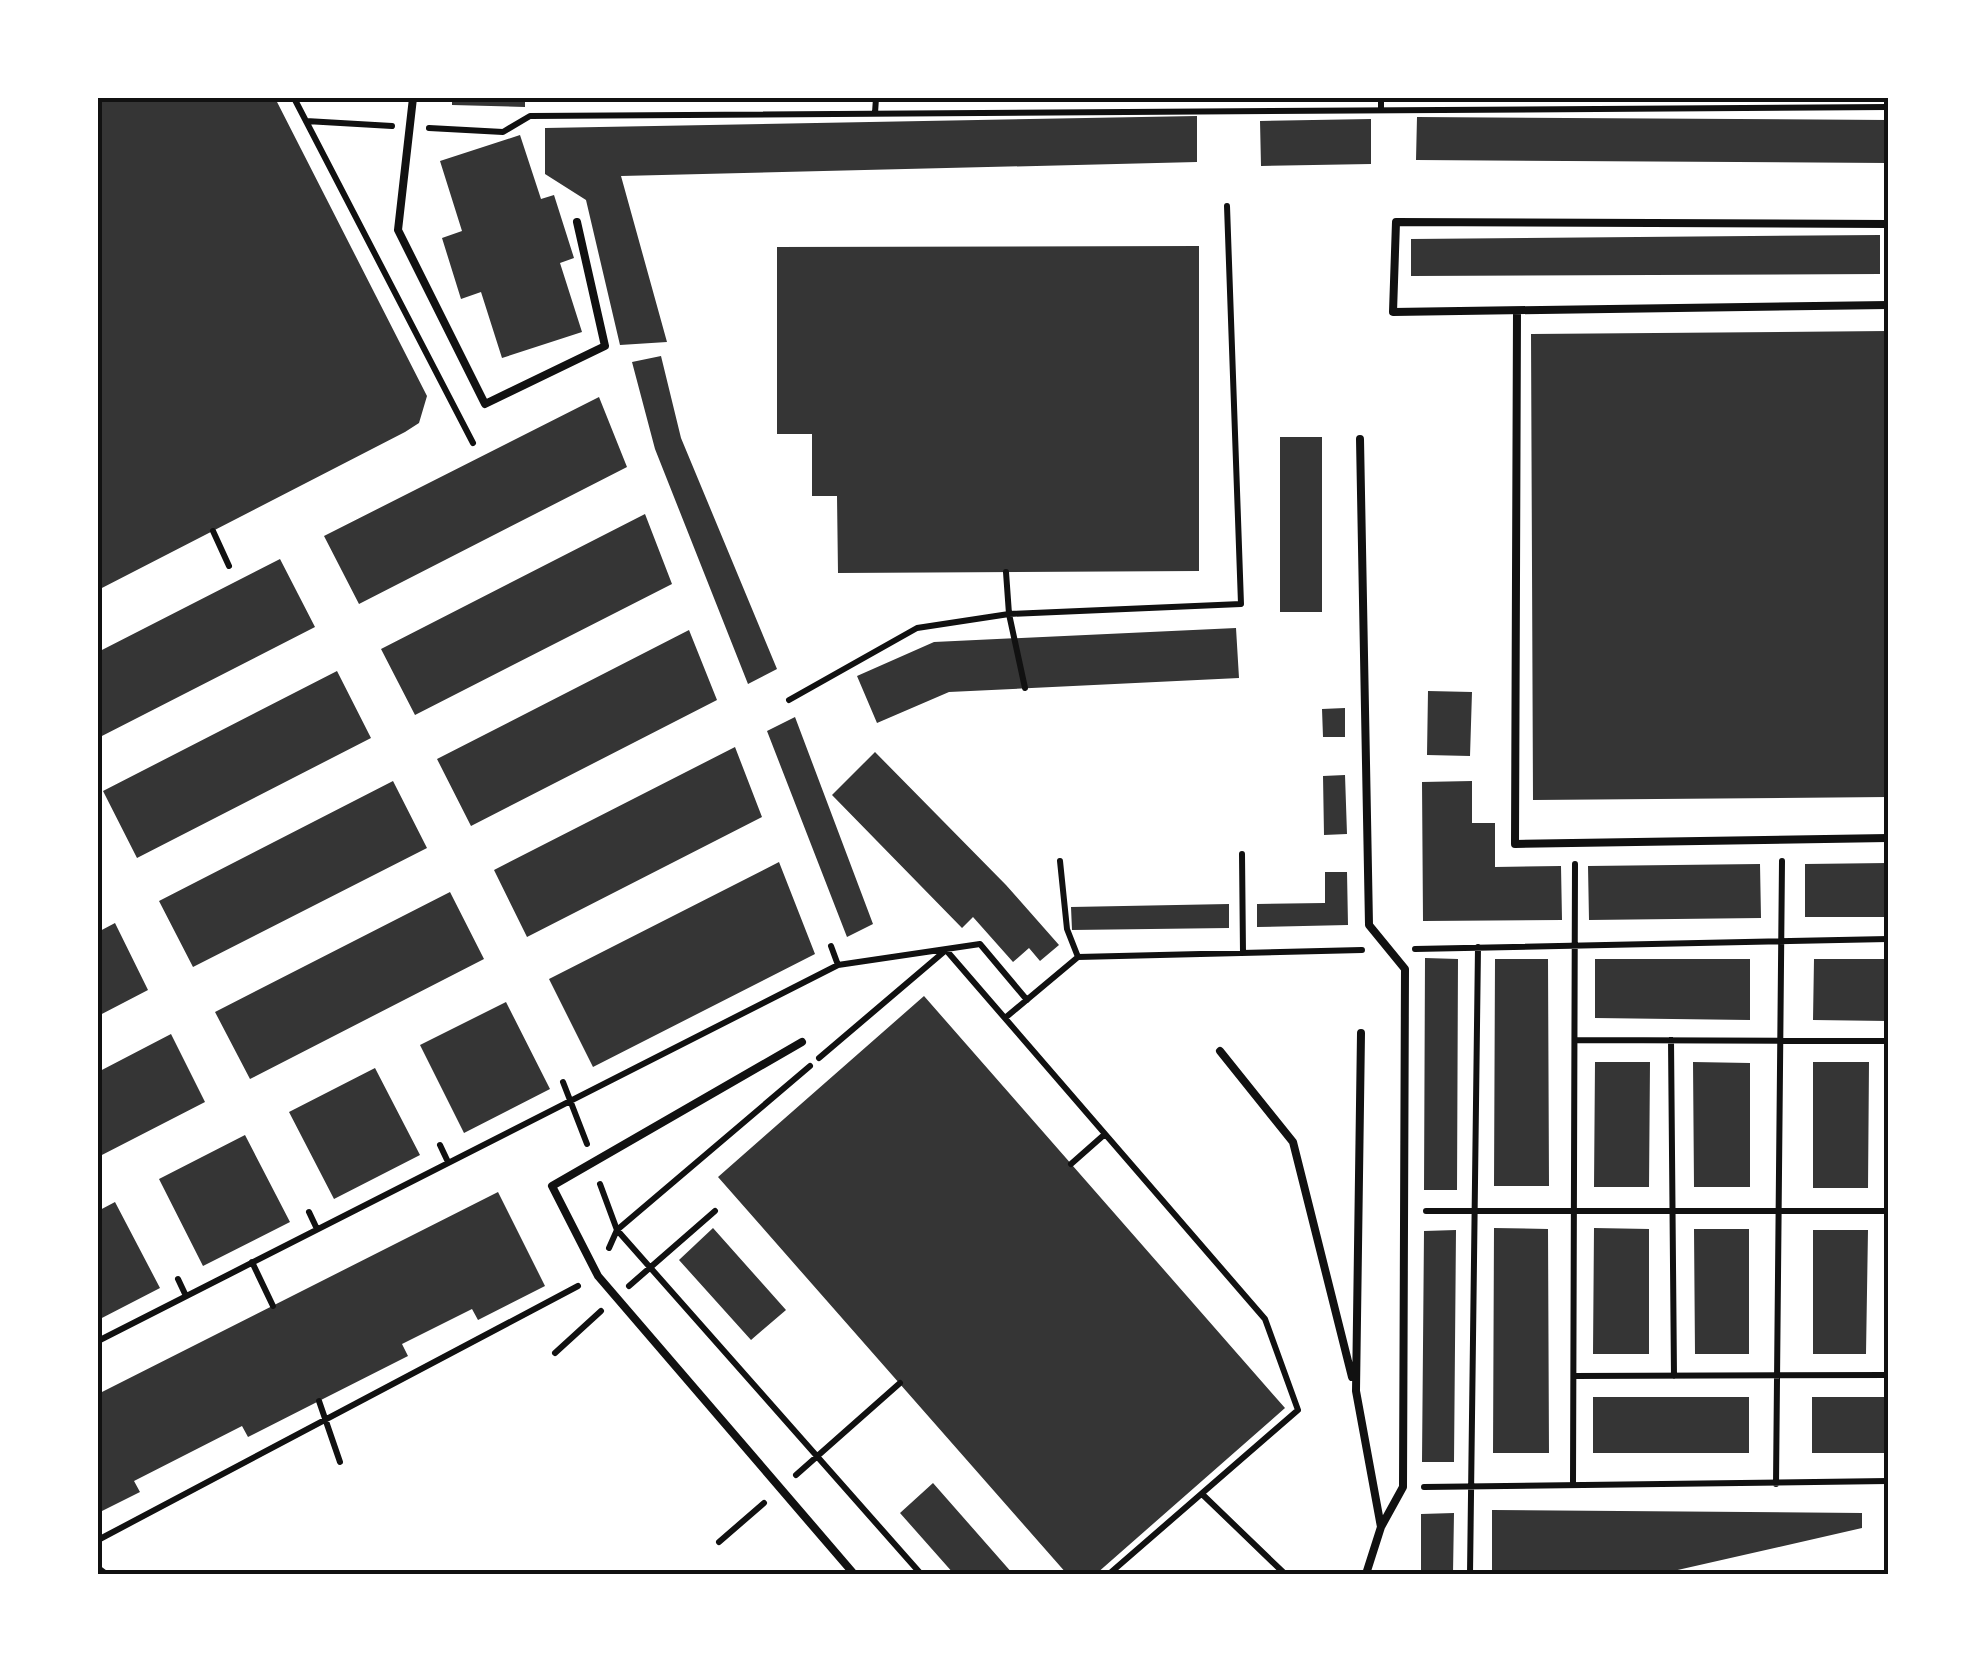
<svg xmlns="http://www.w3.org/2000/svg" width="1986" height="1672" viewBox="0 0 1986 1672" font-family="'Work Sans',sans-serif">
	<rect width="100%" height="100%" fill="#fff"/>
	<!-- building -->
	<path fill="#353535" d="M98,98h177l152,298 -8,27 -14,9 -307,158z
		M452,98h73v9l-73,-2z
		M1197,116v46l-576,14 46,166 -47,3 -34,-145 -41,-26v-46z
		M1417,117l471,3v43l-472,-3z
		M1371,119v45l-110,2 -1,-45z
		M520,135l21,64 13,-4 20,63 -14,5 22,69 -80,26 -21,-66 -20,7 -19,-61 20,-7 -22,-70z
		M1880,235v39l-469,2v-37z
		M1199,246v325l-361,2 -1,-77h-25v-62h-35v-187z
		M1888,331v466l-355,3 -2,-466z
		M661,356l20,82 96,231 -29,15 -93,-235 -23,-87z
		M599,397l28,70 -268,137 -35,-68z
		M1280,437h42v175h-42z
		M645,514l27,70 -257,131 -34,-66z
		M280,559l35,68 -217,111v-86z
		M1236,628l3,50 -290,14 -72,31 -20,-47 77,-34z
		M689,630l28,70 -246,126 -34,-67z
		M337,671l34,67 -234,120 -34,-67z
		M1428,691l44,1 -2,64 -43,-1z
		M1345,708v29h-22l-1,-28z
		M795,717l78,207 -26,13 -80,-206z
		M735,747l27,70 -235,120 -33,-67z
		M875,752l131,133 53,60 -19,16 -11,-13 -16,14 -40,-45 -11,11 -130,-133z
		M1345,775l2,59 -23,1 -1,-59z
		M393,781l34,67 -234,119 -34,-66z
		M1472,781v42h23v44l66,-1 1,54 -139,1 -1,-139z
		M779,862l36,92 -222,113 -44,-88z
		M1888,863v54h-83v-53z
		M1760,864l1,54 -172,2 -1,-54z
		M1325,872h22l1,53 -91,2v-23l68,-1z
		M450,892l34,67 -234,120 -35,-67z
		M1229,904v24l-157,2 -1,-23z
		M115,923l33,67 -50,26v-84z
		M1425,958l33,1 -1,231h-33z
		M1495,959h53l1,227h-55z
		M1595,959h155v61l-155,-2z
		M1814,959h74v62l-75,-1z
		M924,996l361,412 -189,166h-29l-349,-397z
		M506,1002l44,87 -86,44 -44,-88z
		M171,1034l34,68 -107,55v-85z
		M1595,1062h55l-1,125h-55z
		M1693,1062l57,1v124h-56z
		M1813,1062h56l-1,126h-55z
		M375,1068l45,87 -86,44 -45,-87z
		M245,1135l45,87 -87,44 -44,-87z
		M498,1192l47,94 -67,34 -6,-11 -70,35 6,12 -89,45 -71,36 -6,-11 -108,55 6,11 -42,21v-119z
		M115,1202l45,86 -62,32v-109z
		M713,1228l73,82 -35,30 -72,-80z
		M1494,1228l54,1 1,224h-56z
		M1594,1228l55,1v125h-56z
		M1694,1229h55v125h-54z
		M1456,1230l-2,232h-32l2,-231z
		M1813,1230h55l-2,124h-53z
		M1593,1397h156v56h-156z
		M1812,1397h76v56h-76z
		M933,1483l80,91h-59l-54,-61z
		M1492,1510l370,3v15l-202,46h-168z
		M1454,1513l-1,61h-32v-60z"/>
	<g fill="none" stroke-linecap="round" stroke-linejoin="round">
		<!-- path -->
		<path stroke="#111" stroke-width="6" d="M294,98l179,345
			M1381,98v11
			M875,113l1,-15
			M306,121l86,5
			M429,128l74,4 27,-16 1358,-9
			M213,531l16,35
			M1006,572l3,42 16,74
			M789,700l128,-72 92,-14 232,-10 -14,-398
			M1242,854l1,99
			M1060,861l7,68 11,28
			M831,946l7,19
			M1415,949l473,-10
			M1005,1018l73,-61 284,-7
			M1575,1040l313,1
			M1671,1040l3,336
			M819,1058l127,-108 319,369 33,91 -189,164
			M563,1082l24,62
			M440,1145l8,17
			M1071,1164l34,-30
			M600,1184l17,46 304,344
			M1426,1211h462
			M309,1212l8,17
			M609,1248l8,-18 193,-164
			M252,1262l21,44
			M178,1279l8,17
			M629,1286l86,-75
			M98,1341l740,-376 142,-21 47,56
			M555,1353l46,-42
			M1574,1376l314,-1
			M319,1401l21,61
			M796,1475l104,-92
			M1776,1484l6,-623
			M1573,1485l2,-621
			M1424,1487l464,-6
			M1202,1494l83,80
			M98,1540l480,-254
			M719,1542l45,-39
			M98,1568l8,6
			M1470,1574l8,-627"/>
		<!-- service -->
		<path stroke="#111" stroke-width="8" d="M413,98l-15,132 87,174 120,-58 -28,-124
			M1888,224l-492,-2 -3,90 495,-7
			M1517,311l-2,533 373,-6
			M1360,439l9,486 36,44 -2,518 -22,40
			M1361,1033l-5,358 25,136 -15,47
			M802,1042l-250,144 46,90 256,298
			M1220,1051l73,91 59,235"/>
	</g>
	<!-- border -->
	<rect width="1986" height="1672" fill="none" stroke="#ffffff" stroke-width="200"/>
	<rect x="100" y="100" width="1786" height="1472" fill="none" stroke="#111" stroke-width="4"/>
</svg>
